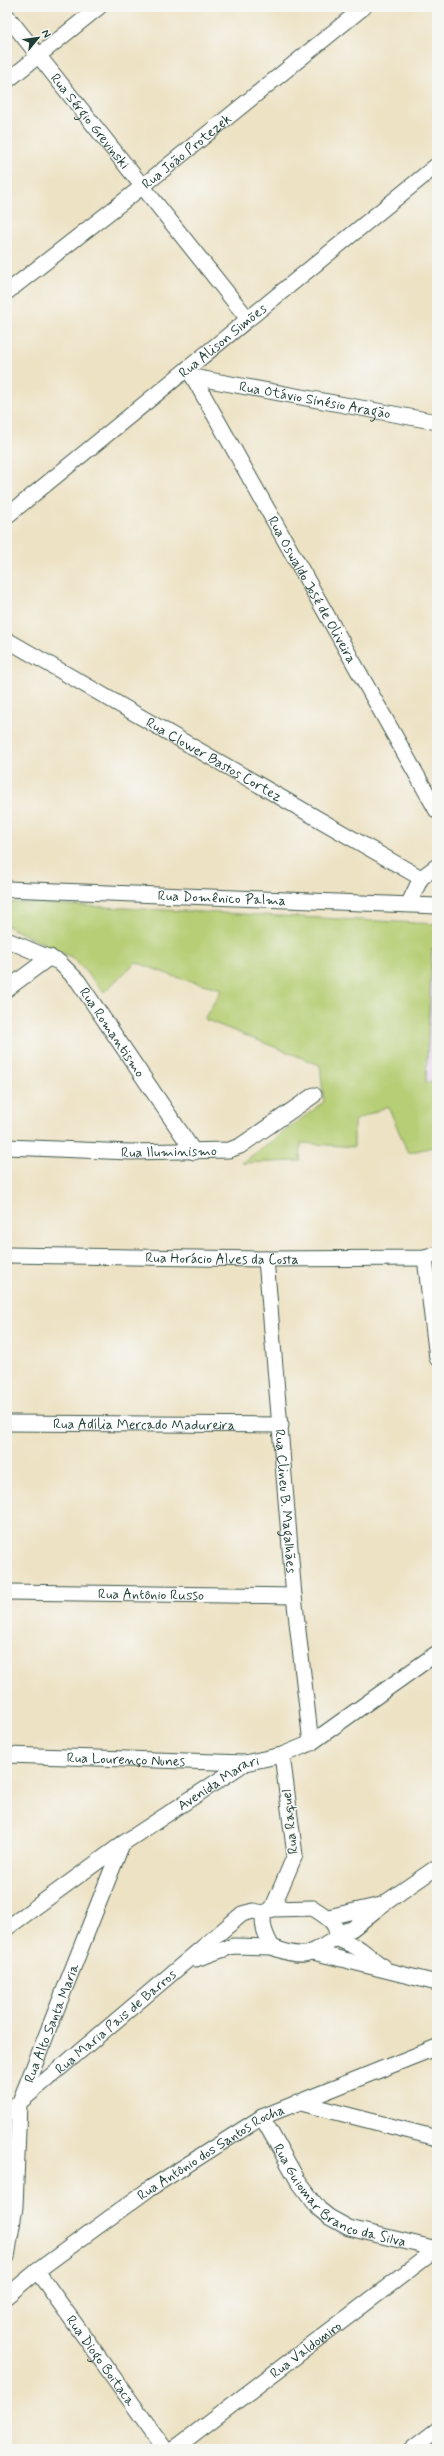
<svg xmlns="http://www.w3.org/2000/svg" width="444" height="2456" viewBox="0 0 444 2456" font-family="Mynerve,sans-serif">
	<rect width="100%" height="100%" fill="#f6f6f2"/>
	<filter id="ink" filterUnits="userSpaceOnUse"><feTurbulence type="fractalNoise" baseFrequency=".025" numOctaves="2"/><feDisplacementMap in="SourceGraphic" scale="8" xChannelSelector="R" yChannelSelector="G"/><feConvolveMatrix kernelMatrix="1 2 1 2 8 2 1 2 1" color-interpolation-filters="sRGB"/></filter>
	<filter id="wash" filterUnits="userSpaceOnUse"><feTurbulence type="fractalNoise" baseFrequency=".012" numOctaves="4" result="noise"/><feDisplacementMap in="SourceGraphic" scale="16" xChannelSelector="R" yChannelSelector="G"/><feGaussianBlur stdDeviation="0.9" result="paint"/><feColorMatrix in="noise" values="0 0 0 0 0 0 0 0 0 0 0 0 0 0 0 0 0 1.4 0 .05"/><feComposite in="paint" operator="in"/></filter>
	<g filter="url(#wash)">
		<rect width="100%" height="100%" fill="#ede2c4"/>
		<!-- built -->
		<path fill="#e8d2ee" d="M432,949h5v132l-11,1z"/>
		<!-- green -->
		<path fill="#b6ce74" stroke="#6a8654" d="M7,902l430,22v25h-5l-6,133 11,1v63l-29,7 -20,-47 -34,15v26l-53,-4 -1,18 -58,2 82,-61 -4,-37 -116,-46 18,-30 -47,-12 -39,-15 -32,30 -31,-34 -66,-32z"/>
	</g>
	<g filter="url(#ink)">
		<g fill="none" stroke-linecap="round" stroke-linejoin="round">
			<!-- street casing -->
			<g stroke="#3e564a" stroke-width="17">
				<g id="street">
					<path id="s1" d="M7,16l241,303"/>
					<path d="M7,81l92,-74"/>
					<path id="s2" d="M7,292l136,-106 221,-179"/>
					<path id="s3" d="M188,368l249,443"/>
					<path id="s4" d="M193,377l244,45"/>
					<path id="s5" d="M7,516l430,-351"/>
					<path id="s6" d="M7,640l414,238"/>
					<path id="s7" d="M7,889l430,17"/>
					<path d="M409,903l12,-25 16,-12"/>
					<path id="s8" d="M7,940l52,22 19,19 116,171"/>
					<path d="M7,989l43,-32"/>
					<path id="s9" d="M7,1147l123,5 99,-2 11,-4 74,-51"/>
					<path id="s10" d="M7,1255l259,4 159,-1 12,-4"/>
					<path d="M425,1258l12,100"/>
					<path id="s11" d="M266,1259l28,337 17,147"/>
					<path id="s12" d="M7,1423l274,2"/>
					<path id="s13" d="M7,1592l287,4"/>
					<path id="s14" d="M7,1755l238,8"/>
					<path d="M313,1908c10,7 27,15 23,30 -27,18 -34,21 -64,9 -6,-11 -11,-22 -8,-34l8,-4z"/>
					<path d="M272,1909l23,-54 -13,-100"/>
					<path d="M328,1917l53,-12"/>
					<path id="s15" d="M7,1928l115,-84 123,-81 37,-8 29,-12 126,-90"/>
					<path d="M337,1933l15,-4 30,-24 55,-38"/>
					<path d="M336,1938l24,11 23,18"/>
					<path d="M313,1952l124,31"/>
					<path d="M196,1959l37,-13 39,1"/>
					<path d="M297,2102l140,36"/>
					<path id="s16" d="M7,2113l235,-199 11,-3 11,2"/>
					<path id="s17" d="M262,2117l36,64 21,28 10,8 20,11 88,21"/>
					<path id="s18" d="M7,2257l8,-50 4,-103 103,-260"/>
					<path id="s19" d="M37,2271l128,178"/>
					<path id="s20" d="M7,2296l30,-25 112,-82 113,-72 175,-70"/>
					<path id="s21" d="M174,2449l263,-200"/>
					<path d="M412,2449l25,-19"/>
				</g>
			</g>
			<!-- street -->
			<use href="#street" stroke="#fff" stroke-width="15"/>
		</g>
	</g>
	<g text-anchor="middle" stroke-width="3" stroke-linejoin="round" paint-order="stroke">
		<!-- street labels -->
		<g font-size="14" fill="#1f3d34" stroke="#f6f6f2">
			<text dy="5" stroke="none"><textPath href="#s1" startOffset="134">Rua Sérgio Grevinski</textPath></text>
			<text dy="5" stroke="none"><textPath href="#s2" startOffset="228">Rua João Protezek</textPath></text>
			<text dy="5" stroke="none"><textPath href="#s5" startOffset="278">Rua Alison Simões</textPath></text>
			<text dy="5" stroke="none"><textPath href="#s4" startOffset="124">Rua Otávio Sinésio Aragão</textPath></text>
			<text dy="5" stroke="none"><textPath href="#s3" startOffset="254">Rua Oswaldo José de Oliveira</textPath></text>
			<text dy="5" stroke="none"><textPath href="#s6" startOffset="239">Rua Clower Bastos Cortez</textPath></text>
			<text dy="5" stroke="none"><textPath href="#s7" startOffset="215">Rua Domênico Palma</textPath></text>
			<text dy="5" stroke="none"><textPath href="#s8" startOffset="145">Rua Romantismo</textPath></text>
			<text dy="5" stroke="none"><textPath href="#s9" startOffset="162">Rua Iluminismo</textPath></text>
			<text dy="5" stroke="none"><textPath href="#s10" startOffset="215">Rua Horácio Alves da Costa</textPath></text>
			<text dy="5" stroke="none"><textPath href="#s12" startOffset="137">Rua Adília Mercado Madureira</textPath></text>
			<text dy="5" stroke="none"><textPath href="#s11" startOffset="243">Rua Clineu B. Magalhães</textPath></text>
			<text dy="5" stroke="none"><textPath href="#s13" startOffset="144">Rua Antônio Russo</textPath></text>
			<text dy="5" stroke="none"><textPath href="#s14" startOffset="119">Rua Lourenço Nunes</textPath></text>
			<text dy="5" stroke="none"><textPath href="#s15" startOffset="257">Avenida Marari</textPath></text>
			<text transform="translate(289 1822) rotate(-96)" y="5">Rua Raquel</text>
			<text dy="5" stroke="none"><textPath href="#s16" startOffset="142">Rua Maria Pais de Barros</textPath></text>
			<text dy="5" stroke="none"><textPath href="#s18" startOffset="241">Rua Alto Santa Maria</textPath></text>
			<text dy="5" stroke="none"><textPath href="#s20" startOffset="250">Rua Antônio dos Santos Rocha</textPath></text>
			<text dy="5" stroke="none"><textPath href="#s17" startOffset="117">Rua Guiomar Branco da Silva</textPath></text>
			<text dy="5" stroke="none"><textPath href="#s21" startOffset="165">Rua Valdomiro</textPath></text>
			<text dy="5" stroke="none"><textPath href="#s19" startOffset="110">Rua Diogo Boitaca</textPath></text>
		</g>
	</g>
	<!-- margin -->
	<rect width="444" height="2456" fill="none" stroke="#f6f6f2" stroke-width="24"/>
	<!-- north arrow -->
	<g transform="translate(38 38) rotate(61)" stroke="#f6f6f2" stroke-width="3" paint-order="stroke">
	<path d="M0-3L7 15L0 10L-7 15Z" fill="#1f3d34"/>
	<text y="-6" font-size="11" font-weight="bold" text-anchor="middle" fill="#1f3d34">N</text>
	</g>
</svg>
